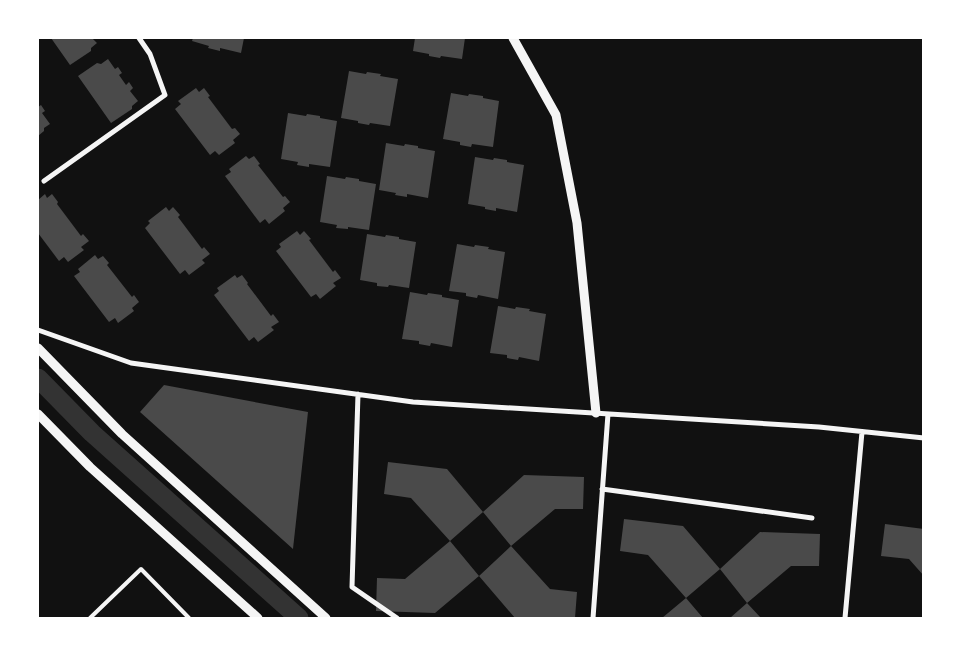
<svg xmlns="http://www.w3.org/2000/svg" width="961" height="656" viewBox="0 0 961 656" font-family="'PT Sans Narrow',sans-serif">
	<rect width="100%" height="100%" fill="#111"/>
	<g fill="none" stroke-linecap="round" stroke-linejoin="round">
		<!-- canal -->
		<path stroke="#333" stroke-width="19" d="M38,378l54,55 207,185"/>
	</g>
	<!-- building -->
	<path fill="#4a4a4a" d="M51,38h41l5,5 -6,5v3l-21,14z
		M193,38h51l-3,15 -21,-5v3l-12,-3 1,-2 -17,-5z
		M415,38h50l-3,21 -21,-3 -1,2 -11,-2v-2l-16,-3z
		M108,59l7,10 3,-2 4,6 -3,2 7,10 3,-3 4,6 -3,3 8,10 -6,5v3l-21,14 -33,-47 19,-13 4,1z
		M349,71l17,3 1,-2 14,2 -1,2 18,3 -8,47 -20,-3 -1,2 -11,-2v-2l-17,-3z
		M196,88l3,4 5,-4 6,8 -2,1 24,32 3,-1 5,6 -7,6 2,3 -16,12 -4,-4 -5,4 -35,-46 6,-5 -3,-3z
		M451,93l17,3 1,-2 14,2v2l16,3 -6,46 -21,-3 -1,3 -11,-2v-3l-17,-3z
		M41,105l4,6 -3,2 8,11 -6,4v3l-6,5v-29z
		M288,113l18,3 1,-2 13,2v2l17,3 -7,46 -21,-3v3l-12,-2 1,-3 -17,-3z
		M386,143l18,3 1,-2 13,2v2l17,3 -7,47 -21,-4v3l-12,-2 1,-2 -17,-3z
		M246,156l3,3 5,-3 6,8 -2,1 25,32 2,-1 5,6 -7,6 2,3 -16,13 -4,-5 -5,4 -35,-47 6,-4 -2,-3z
		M475,157l18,3 1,-2 13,2v2l17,3 -7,47 -21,-4v3l-11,-2v-2l-17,-3z
		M327,176l18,3 1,-2 13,2v2l17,3 -7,46 -21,-3v2l-12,-1 1,-3 -17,-3z
		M45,194l2,4 5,-4 6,8 -1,2 24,32 2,-2 6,7 -8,6 3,3 -16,12 -4,-5 -5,4 -21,-28v-33z
		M166,207l3,4 4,-4 7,8 -2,2 24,32 2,-2 6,7 -8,6 3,3 -16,12 -4,-5 -5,4 -35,-46 5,-5 -2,-2z
		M297,231l3,4 4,-4 7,8 -2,1 24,32 2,-2 6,8 -8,5 3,3 -16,13 -4,-5 -5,3 -35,-46 5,-4 -2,-3z
		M367,234l18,3 1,-2 13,2v2l17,3 -7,46 -20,-3 -1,2 -11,-1v-3l-17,-3z
		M457,244l17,3 1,-2 14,2 -1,2 17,3 -7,47 -20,-4 -1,3 -11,-2v-3l-17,-2z
		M95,255l3,4 5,-3 6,7 -2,2 25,32 2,-2 5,7 -7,6 2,3 -16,12 -3,-5 -6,4 -35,-46 6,-4 -2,-3z
		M235,275l2,3 5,-3 6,8 -1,1 24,32 2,-2 6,8 -8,5 3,3 -16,12 -4,-5 -5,4 -35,-46 5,-4 -2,-3z
		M410,292l17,3 1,-2 14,2v2l17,3 -7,47 -21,-4 -1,3 -11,-2v-3l-17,-2z
		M498,306l17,3 1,-2 14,2 -1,2 17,3 -7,47 -20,-4 -1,3 -11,-2v-3l-17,-2z
		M164,385l144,27 -15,137 -153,-137z
		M388,462l59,7 36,43 -33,29 29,35 -44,37 -59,-2 1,-33 28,1 45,-38 -39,-43 -27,-4z
		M524,475l60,2 -1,32h-28l-44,37 -28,-34z
		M624,519l59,7 37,43 -34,29 -38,-43 -28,-4z
		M885,524l39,5v47l-15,-17 -28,-3z
		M760,532l60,2 -1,32h-28l-44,37 14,15h-31l17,-15 -27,-34z
		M511,546l39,43 27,3 -2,26h-60l-36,-42z
		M686,598l17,20h-41z"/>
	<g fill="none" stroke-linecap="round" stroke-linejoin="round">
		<!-- service -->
		<path stroke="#f5f5f5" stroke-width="4" d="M90,618l51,-49 48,49"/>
		<!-- minor -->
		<path stroke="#f5f5f5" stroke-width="5" d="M44,181l121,-86 -15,-41 -11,-16
			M38,330l93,33 282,39 406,25 105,11
			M358,394l-6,193 45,31
			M602,489l210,29
			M593,618l15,-204
			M845,618l17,-186"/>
		<!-- tertiary -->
		<path stroke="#f5f5f5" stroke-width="9" d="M513,38l43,77 21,108 19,190
			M38,348l84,86 204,184
			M38,414l52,53 168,151"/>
	</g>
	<!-- border -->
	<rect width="961" height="656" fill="none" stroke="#ffffff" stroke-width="78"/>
</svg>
